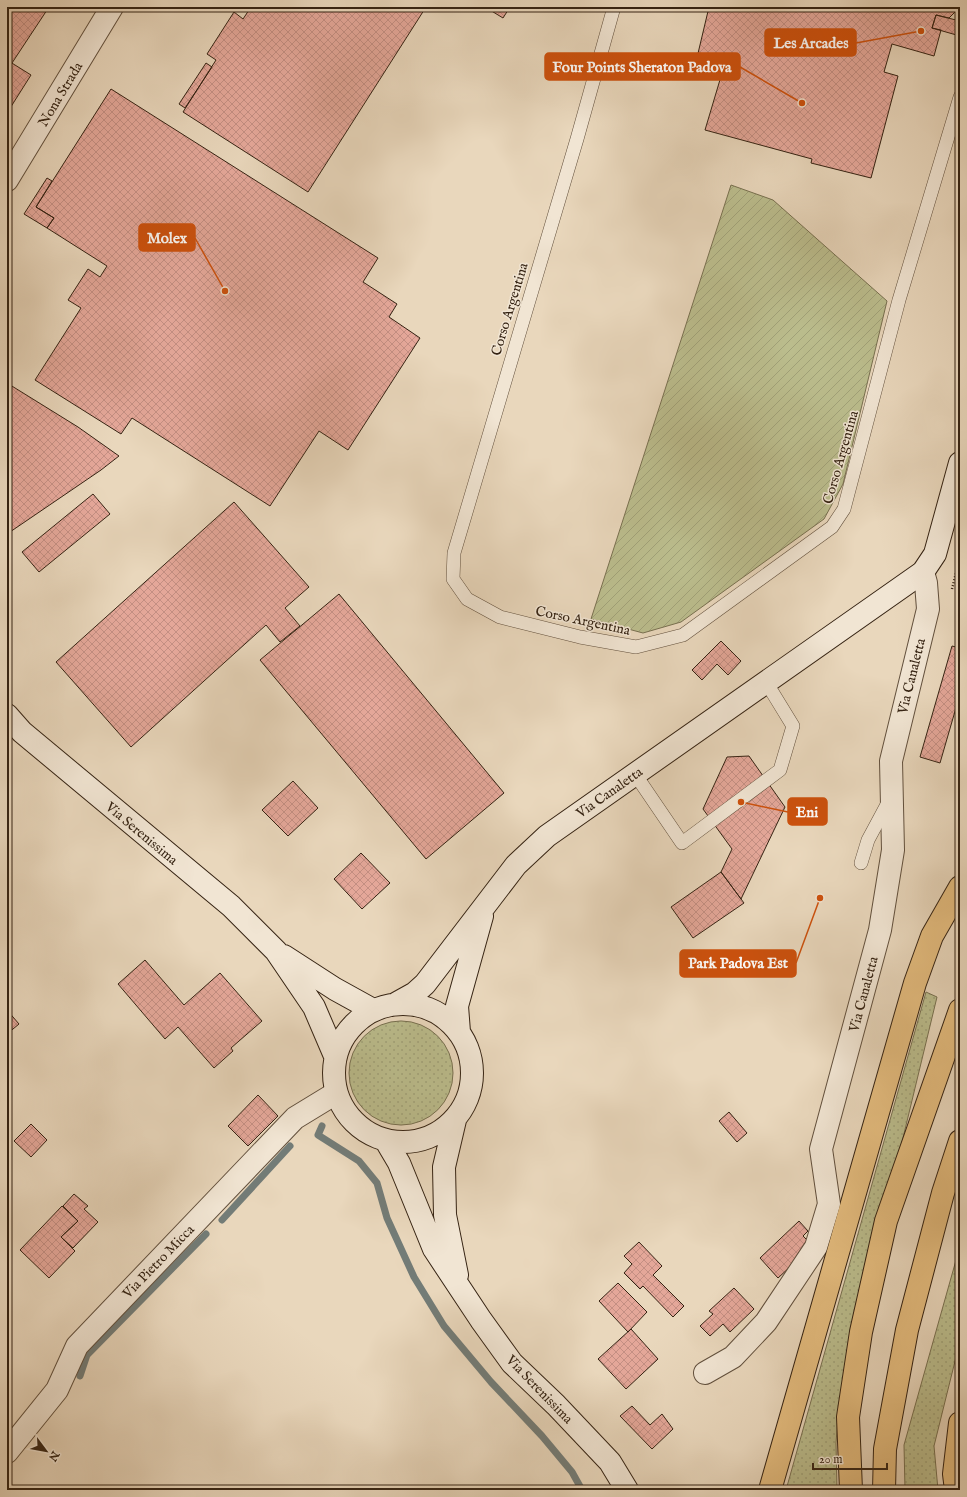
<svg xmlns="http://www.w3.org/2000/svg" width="967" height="1497" viewBox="0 0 967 1497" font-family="'IM FELL English',serif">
	<defs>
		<pattern id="grass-dots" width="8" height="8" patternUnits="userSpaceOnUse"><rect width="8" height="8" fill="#bbbd8d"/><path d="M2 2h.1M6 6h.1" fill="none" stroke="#a1a279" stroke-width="1.8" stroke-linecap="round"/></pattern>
		<pattern id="garden-furrows" width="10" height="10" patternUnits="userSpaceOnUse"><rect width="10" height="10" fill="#bbbd8d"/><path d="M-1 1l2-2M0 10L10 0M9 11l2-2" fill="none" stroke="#a1a279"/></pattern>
		<pattern id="building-cross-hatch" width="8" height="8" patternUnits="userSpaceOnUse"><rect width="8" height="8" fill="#e4a799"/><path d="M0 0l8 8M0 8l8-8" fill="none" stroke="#c48f83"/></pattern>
	</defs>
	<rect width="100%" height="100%" fill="#e9d7bc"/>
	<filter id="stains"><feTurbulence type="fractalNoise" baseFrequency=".005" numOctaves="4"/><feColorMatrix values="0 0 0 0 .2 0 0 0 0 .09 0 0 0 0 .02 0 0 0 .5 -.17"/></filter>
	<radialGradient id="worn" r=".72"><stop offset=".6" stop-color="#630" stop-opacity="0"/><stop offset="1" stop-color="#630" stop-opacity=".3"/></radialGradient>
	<!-- grass -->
	<path fill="url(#grass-dots)" stroke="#787050" d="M926,992l11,5 -98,406 -3,40 1,47h-51z
		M349 1073a52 52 0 1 1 104 0a52 52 0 1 1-104 0Z
		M960,1246v95l-26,105 4,44h-33l-1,-45z"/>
	<!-- garden -->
	<path fill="url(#garden-furrows)" stroke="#787050" d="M731,185l42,15 114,101 -44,183 -19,35 -143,103 -38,11 -52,-14z"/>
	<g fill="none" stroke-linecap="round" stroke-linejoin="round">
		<!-- stream -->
		<path stroke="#737c77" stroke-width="7" d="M322,1126l-4,9 41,26 18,22 10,35 27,59 30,49 47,56 51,54 30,36 10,18
			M222,1220l68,-74
			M80,1376l7,-21 119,-121"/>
	</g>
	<!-- building -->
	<path fill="url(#building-cross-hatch)" stroke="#352313" d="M7,7h42l-37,56 -5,-3z
		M251,7h175l-118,185 -125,-80 33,-52 -9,-6 27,-42 9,7z
		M485,7h25l-7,11z
		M709,7h246v5l-6,6 -13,-3 -4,13 9,2 -7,26 -42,-12 -8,28 14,4 -27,102 -60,-15 1,-4 -107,-29 17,-57 -27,-7z
		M936,15l24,6v15l-28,-8z
		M7,60l24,15 -24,38z
		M206,63l6,4 -27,41 -6,-4z
		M111,89l267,169 -15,24 34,22 -8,13 31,21 -72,112 -29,-19 -49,75 -138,-88 -11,16 -86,-54 46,-72 -13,-8 20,-31 12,8 7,-11 -60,-38 7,-10 -18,-11z
		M47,178l5,3 -16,26 18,11 -7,10 -23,-14z
		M7,383l71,44 41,29 -18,14 -94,64z
		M93,494l17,20 -71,58 -17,-20z
		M234,502l75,85 -24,21 15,18 -20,16 -14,-17 -135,122 -75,-85z
		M339,594l165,199 -78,66 -166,-199z
		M721,641l20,20 -13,14 -11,-11 -15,16 -10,-10z
		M952,646l8,2v46l-20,69 -20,-6z
		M749,756l36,51 -44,92 -20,-27 11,-23 -29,-40 24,-52z
		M293,781l25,27 -30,28 -26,-26z
		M361,853l29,30 -28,26 -28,-30z
		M721,872l23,31 -51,35 -22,-31z
		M145,960l39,45 36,-32 42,48 -31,27 2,3 -19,17 -36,-41 -13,12 -47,-55z
		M7,1010l12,14 -12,10z
		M258,1095l20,21 -30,30 -20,-20z
		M729,1112l18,21 -10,9 -18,-21z
		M31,1124l16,16 -16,17 -17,-16z
		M74,1194l14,12 -4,3 14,13 -25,26 -12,-11 17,-16 -15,-15z
		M62,1206l16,15 -17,16 14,14 -26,27 -29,-28z
		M799,1221l9,10 -5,5 10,10 -35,32 -18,-20z
		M639,1242l23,24 -9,9 31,31 -11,11 -30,-31 -3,3 -16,-16 8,-9 -8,-8z
		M618,1283l29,29 -19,20 -29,-31z
		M734,1288l20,21 -24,23 -7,-8 -13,12 -10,-10 13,-12 -4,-3z
		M631,1329l27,30 -32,30 -28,-30z
		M632,1406l18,19 12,-11 11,15 -21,20 -32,-33z"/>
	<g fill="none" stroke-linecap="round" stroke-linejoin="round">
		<!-- lane casing -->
		<g stroke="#62503d" stroke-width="14">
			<path id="lane" d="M614,7l-37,132 -123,414 -1,26 14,20 33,18 80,20 56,10 47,-12 149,-108 12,-18 55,-209 61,-203
				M635,774l47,69 98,-73 13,-44 -27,-44
				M861,863l7,-23 22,-41"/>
		</g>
		<!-- street casing -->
		<g stroke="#62503d" stroke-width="24">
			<path id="street" d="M7,180l105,-173
				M705,1373l28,-16 33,-35 50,-75 13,-43 -8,-55 59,-219 13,-80 -2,-89 37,-152 -2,-26 -3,-11
				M7,1452l50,-62 20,-44 218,-228 41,-25"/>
		</g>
		<!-- secondary casing -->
		<g stroke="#352313" stroke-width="24">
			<path id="secondary" d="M7,715l15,17 209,174 45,45 38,56 21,49
				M284,956l51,33 38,21
				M397,1003l18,-10 10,-9 91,-119 31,-29 376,-264 12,-18 25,-91
				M334 1073a69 69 0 1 1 138 0a69 69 0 1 1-138 0Z
				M459,1032l-2,-26 25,-90
				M455,1120l-11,47 1,48 12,60
				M386,1141l13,22 35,86 47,71 31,43 44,42 54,57 17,28"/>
		</g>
		<!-- highway casing -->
		<g stroke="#352313" stroke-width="24">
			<path id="highway" d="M770,1490l145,-507 17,-47 28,-49
				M851,1490l-3,-73 13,-85 25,-111 74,-211
				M884,1490l1,-41 22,-119 36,-137 17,-52
				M956,1490l-2,-16 6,-51"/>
		</g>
		<!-- path -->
		<path stroke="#352313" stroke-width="2.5" stroke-dasharray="1 2" stroke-linecap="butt" d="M952,589l6,-24"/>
		<!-- lane -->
		<use href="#lane" stroke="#f1e5d3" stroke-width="13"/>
		<!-- street -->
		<use href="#street" stroke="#f1e5d3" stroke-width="22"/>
		<!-- secondary -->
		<use href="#secondary" stroke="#f1e5d3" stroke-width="22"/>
		<!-- highway -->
		<use href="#highway" stroke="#e4bc7e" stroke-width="22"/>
	</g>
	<g text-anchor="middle" stroke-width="3" stroke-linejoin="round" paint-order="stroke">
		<!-- street labels -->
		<g font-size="14" fill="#352313" stroke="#f1e5d3">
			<text transform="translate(60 94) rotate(-59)" y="5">Nona Strada</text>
			<text transform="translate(509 309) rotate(-73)" y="5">Corso Argentina</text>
			<text transform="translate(840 457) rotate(-74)" y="5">Corso Argentina</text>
			<text transform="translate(583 620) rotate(12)" y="5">Corso Argentina</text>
			<text transform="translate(911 676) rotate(-76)" y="5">Via Canaletta</text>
			<text transform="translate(609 792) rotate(-35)" y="5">Via Canaletta</text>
			<text transform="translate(142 833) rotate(40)" y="5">Via Serenissima</text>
			<text transform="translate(863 994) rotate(-75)" y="5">Via Canaletta</text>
			<text transform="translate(158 1261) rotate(-46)" y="5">Via Pietro Micca</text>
			<text transform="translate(540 1389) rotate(46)" y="5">Via Serenissima</text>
		</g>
	</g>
	<!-- callouts -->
	<path fill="none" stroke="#cd510d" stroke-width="1.5" d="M921 31L856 43M802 103L740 67M225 291L195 238M741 802L788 812M820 898L796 963"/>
	<g fill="#cd510d" stroke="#f1e5d3" stroke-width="1.5">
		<circle cx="921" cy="31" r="4"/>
		<circle cx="802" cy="103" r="4"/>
		<circle cx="225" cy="291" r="4"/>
		<circle cx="741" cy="802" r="4"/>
		<circle cx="820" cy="898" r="4"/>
	</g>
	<g fill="#cd510d" stroke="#cd510d" stroke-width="1.5">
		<rect x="765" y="29" width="91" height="27" rx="4"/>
		<rect x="545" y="53" width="195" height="27" rx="4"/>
		<rect x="139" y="224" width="56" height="27" rx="4"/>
		<rect x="788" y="798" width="39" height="27" rx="4"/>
		<rect x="680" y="950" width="116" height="27" rx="4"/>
	</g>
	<g font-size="15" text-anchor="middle" font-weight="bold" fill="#fff">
		<text x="811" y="48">Les Arcades</text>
		<text x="642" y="72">Four Points Sheraton Padova</text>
		<text x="167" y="243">Molex</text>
		<text x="807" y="817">Eni</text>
		<text x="738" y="968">Park Padova Est</text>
	</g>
	<!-- margin -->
	<rect width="967" height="1497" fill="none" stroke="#e9d7bc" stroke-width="24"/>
	<rect x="8" y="8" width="951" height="1481" fill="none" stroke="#352313" stroke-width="2"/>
	<rect x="12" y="12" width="943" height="1473" fill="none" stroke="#352313"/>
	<!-- north arrow -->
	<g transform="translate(46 1451) rotate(122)" stroke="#f1e5d3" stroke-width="3" paint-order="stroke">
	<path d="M0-3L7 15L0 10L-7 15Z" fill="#352313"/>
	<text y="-6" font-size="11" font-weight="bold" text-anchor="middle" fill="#352313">N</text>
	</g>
	<!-- scale -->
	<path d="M813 1463v6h74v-6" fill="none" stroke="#352313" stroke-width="2"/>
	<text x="819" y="1463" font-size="12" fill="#352313" stroke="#f1e5d3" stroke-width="3" paint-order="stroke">20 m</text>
	<rect width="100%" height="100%" filter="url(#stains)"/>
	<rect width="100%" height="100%" fill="url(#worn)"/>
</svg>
